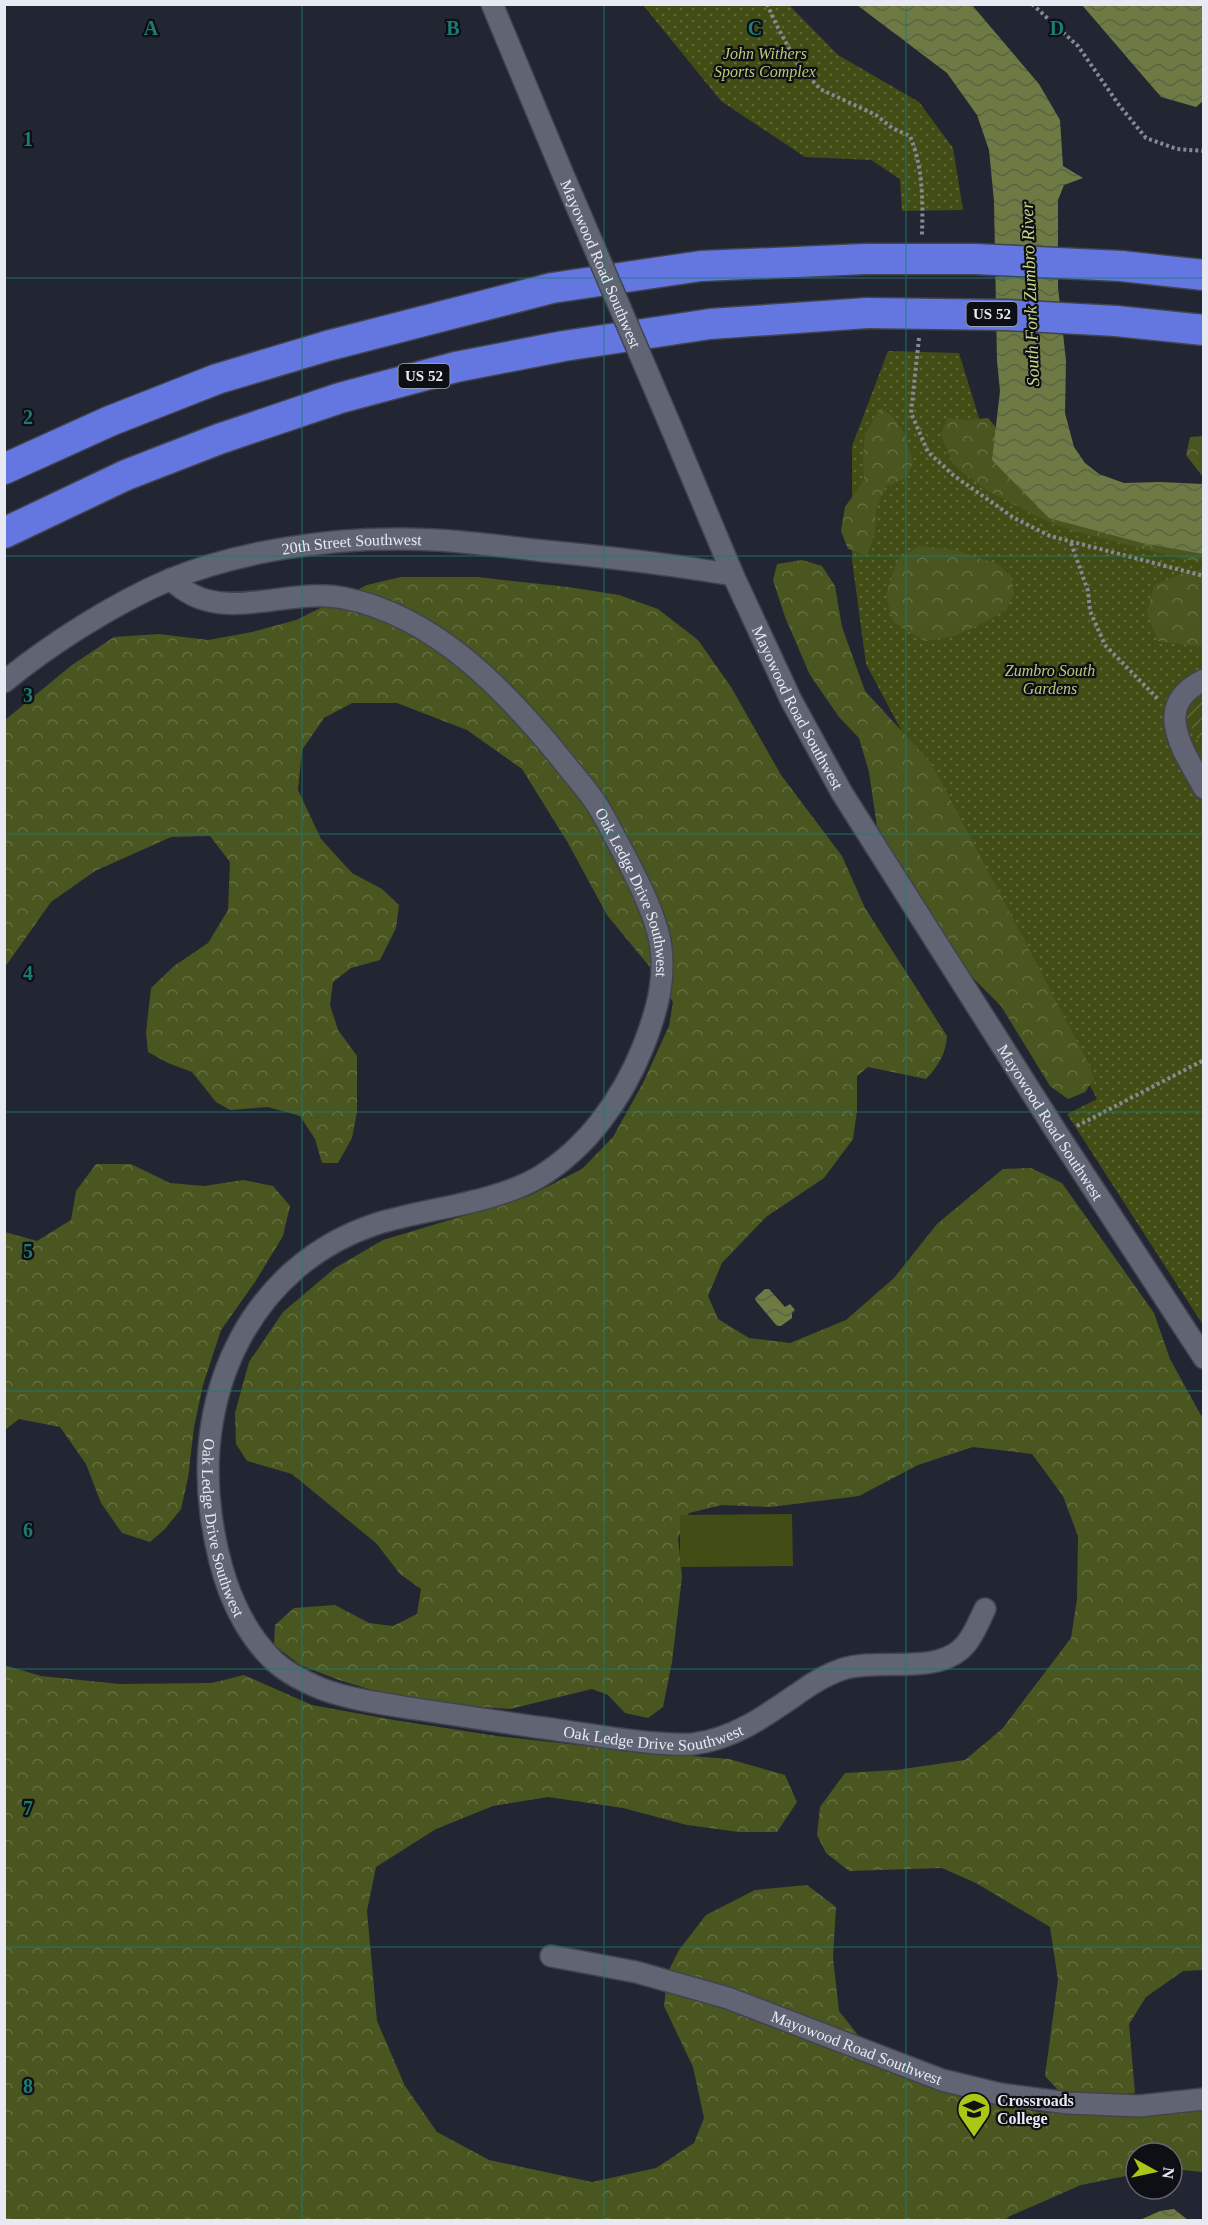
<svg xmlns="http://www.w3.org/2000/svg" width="1208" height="2225" viewBox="0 0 1208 2225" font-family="Georgia,serif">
	<defs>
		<pattern id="grass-dots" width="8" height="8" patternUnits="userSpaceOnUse" patternTransform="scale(1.5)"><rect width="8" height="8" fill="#424d16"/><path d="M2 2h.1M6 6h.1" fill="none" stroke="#5d6738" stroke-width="1.8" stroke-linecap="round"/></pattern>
		<pattern id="forest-crowns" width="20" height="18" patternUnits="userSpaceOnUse" patternTransform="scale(1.5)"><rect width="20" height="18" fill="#4a561f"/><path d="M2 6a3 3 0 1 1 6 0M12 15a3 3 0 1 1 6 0" fill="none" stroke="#646e40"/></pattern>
		<pattern id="garden-furrows" width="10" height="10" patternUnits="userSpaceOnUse" patternTransform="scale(1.5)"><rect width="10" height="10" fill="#424d16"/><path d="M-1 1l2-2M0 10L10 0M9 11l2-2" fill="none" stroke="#5d6738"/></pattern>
		<pattern id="water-waves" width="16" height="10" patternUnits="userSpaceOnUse" patternTransform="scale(1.5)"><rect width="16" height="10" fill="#6d7a43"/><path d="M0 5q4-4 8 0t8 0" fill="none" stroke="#5b6346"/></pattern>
	</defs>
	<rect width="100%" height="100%" fill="#222632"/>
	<!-- grass -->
	<path fill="url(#grass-dots)" d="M643,5h146l49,50 81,47 34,46 10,62 -61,1 -2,-32 -29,-19 -66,-3 -84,-56z
		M888,351l71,2 33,107 211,94v771l-136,-211 30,-15 -231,-435 -14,-104v-114z"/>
	<!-- forest -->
	<path fill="url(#forest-crowns)" d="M881,408c23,15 25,30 32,55l-7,15 -20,8 -10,24 -1,22 -8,24 -19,-7 -7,-18 4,-24 19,-27 -1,-23 2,-23z
		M948,418l20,2 20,-2 22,26 193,102v15l-17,-1 -112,-29 -36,-14 -52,-27 -33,-26 -12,-30z
		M1203,436h1l-1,41 -17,-22 4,-18z
		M919,546l36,4 42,14 14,12 3,18 -8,16 -23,13 -28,13 -30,5 -32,-19 -7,-27 11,-35z
		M802,560l20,6 13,20 7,41 23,64 67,73 158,302 4,13 -9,13 -17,7 -18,-13 -49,-80 -28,-28 -24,-32 -72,-119 -8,-55 -10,-34 -20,-21 -29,-42 -25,-58 -12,-37 4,-16z
		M1203,569v78l-45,-6 -11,-28 7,-28 32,-13z
		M401,577h76l91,10 51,8 39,14 40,31 33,47 50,88 61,81 23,52 82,128c-1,17 -9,31 -21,43l-58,-12 -11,9v35l-4,28 -29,39 -58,39 -44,46 -14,33 10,23 31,19 41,5 56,-23 48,-42 43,-54 66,-55 28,-1 31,15 92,130 16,46 33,60v551l-20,1 -37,26 -17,27 6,69 -25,3 -51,-5 -14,-15 13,-96 -8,-53 -74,-44 -34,-15 -93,3 -23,-18 -9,-18 3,-28 25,-34 51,-3 69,-10 37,-31 69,-91 6,-39 1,-63 -15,-40 -31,-42 -59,-7 -55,18 -59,31 -89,11 -48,-2 -33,8 -11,25 4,39 -10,85 -9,45 -15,11 -23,-5 -17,-18 -16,-6 -82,20 -43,-3 -78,-11 -50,-15 -39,-15 -26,-20 1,-20 19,-17 41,-3 34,18 24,3 24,-12 4,-25 -21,-15 -24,-31 -84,-69 -45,-13 -11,-17 -1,-31 14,-51 34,-50 52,-44 48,-28 146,-44 53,-27 31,-32 30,-54 26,-57 4,-24 -24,-36 -42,-51 -39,-72 -46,-74 -55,-39 -70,-27h-45l-28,15 -22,32 -4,40 23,49 31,34 30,16 17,16 -3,23 -16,32 -29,8 -18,14 -3,23 8,25 19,26v56l-5,26 -14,25h-16l-7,-24 -15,-23 -32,-9 -38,3 -14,-8 -24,-30 -24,-9 -20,-11 -2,-19 5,-45 23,-22 34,-23 20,-33 2,-48 -20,-26 -39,1 -76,34 -44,31 -46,65v-247l67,-55 42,-28 45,-3 49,6 44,-8 44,-12 71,-35z
		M96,1164h35l39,19 34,3 39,-6 30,6 17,20 -7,30 -28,46 -34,48 -18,55 -9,42 -6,51 -7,31 -16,20 -15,13 -28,-9 -21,-30 -15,-39 -26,-37 -41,-8 -14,11v-198l32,9 34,-21 5,-29z
		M4,1665l37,11 79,8 92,-1 32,-8 68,30 82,15 103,16 144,16 88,7 56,16 12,27 -20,30h-38l-52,-7 -64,-17 -75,-11 -55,9 -57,23 -60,38 -9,44 10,110 28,65 32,46 52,28 103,22 64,-14 38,-25 10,-25 -11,-51 -29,-61 4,-34 11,-22 27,-35 49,-25 52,-5 29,22 -3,51 6,53 46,58 90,30 64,13 63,4 101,-7v63l-31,-3v-16h-36v21l-55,11 -71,31 -5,4h-1000z"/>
	<!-- garden -->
	<path fill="url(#garden-furrows)" d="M1203,700v51l-20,-41z"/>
	<!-- pitch -->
	<path fill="#424d16" d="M792,1514l1,52 -113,1v-52z"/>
	<!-- water -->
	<path fill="url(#water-waves)" d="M857,5h115l67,79 21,36 3,46 20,12 -19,7 -6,15v87l8,74 -1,52 9,34 11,16 14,11 25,9 36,-1 43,2v70l-61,-11 -93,-25 -57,-58 8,-69 -3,-30 -3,-160 -5,-51 -12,-35 -30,-42z
		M1082,5h121v96l-7,6 -35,-10z
		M765,1289h4l16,18 5,-3 5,6 -3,3v5l-11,8h-4l-21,-25 -1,-3z
		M1174,2209l14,11h-48l20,-9z"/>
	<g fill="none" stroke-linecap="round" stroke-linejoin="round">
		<!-- minor casing -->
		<g stroke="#41434e" stroke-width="24">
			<g id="minor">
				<path d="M492,4l73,175"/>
				<path id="s1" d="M671,427l62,148 58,125 51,93 217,343 145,222"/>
				<path id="s2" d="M171,579c47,49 114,7 173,19 92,18 163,94 219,163 10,13 21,25 30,38 12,16 20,36 30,53 13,25 26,50 34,77 12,41 1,80 -14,118 -21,52 -56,101 -104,130 -46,27 -112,31 -163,47 -124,41 -182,166 -165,290 7,52 22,105 59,143 12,13 35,25 52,32 30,11 63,15 94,20 40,6 80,12 120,18 40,5 80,13 120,16 12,1 25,2 37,1 41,-5 74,-29 107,-52 14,-10 27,-18 43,-23 35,-11 89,5 117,-19 12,-10 18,-27 25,-41"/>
				<path d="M1204,680c-54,26 -20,71 0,108"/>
				<path id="s3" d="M4,682c46,-38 111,-79 165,-102 69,-29 162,-42 235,-41 47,0 94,7 140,12 64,6 126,13 189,24"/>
				<path id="s4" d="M551,1956l85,16 92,26 214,82 58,14 68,9 71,3 65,-7"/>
			</g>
		</g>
		<!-- highway casing -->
		<g stroke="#41434e" stroke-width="33">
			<path id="highway" d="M1121,266l83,9
				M1116,321l88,9
				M4,469l106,-48 107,-42 110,-33 225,-58 149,-22 164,-7
				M4,533l122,-58 93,-36 121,-41 116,-31 108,-21 146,-22 157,-11"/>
		</g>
		<!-- path -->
		<path stroke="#878a94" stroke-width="4" stroke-dasharray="3 3" stroke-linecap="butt" d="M767,4l9,20 21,39 23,26 56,26 16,13 18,8c13,31 13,65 12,99
			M1032,4l46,42 41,59 27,33 31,11 27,2
			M919,338l-8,75 17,39 25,23 61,43 36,18 154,40
			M1071,543l17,48 2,20 15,34 54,55
			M1077,1126l127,-66"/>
		<!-- minor -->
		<use href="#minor" stroke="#616573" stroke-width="21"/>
		<!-- highway -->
		<use href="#highway" stroke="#6477e0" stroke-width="30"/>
		<!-- minor-bridge casing -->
		<g stroke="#41434e" stroke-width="24" stroke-linecap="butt">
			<g id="minor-bridge">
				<path id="s5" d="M565,179l106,248"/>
			</g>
		</g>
		<!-- highway-bridge casing -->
		<g stroke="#41434e" stroke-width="33" stroke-linecap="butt">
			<path id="highway-bridge" d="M865,259h110l146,7
				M867,313l140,2 109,6"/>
		</g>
		<!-- minor-bridge -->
		<use href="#minor-bridge" stroke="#616573" stroke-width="21"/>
		<!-- highway-bridge -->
		<use href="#highway-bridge" stroke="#6477e0" stroke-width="30"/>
	</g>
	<!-- grid -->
	<path fill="none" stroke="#1a7c75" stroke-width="1.5" stroke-opacity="0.55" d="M302,4v2216M604,4v2216M906,4v2216M4,278h1200M4,556h1200M4,834h1200M4,1112h1200M4,1391h1200M4,1669h1200M4,1947h1200"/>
	<!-- icons -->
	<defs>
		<g id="university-pin" transform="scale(1.725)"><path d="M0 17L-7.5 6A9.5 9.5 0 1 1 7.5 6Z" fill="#aac718" stroke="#0d0f14"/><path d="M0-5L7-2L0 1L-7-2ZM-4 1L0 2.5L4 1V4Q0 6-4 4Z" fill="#111"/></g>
	</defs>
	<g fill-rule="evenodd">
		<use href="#university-pin" x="974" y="2109"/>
	</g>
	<g text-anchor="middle" stroke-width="4.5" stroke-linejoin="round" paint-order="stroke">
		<!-- shield labels -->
		<g fill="#0d0f14" stroke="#a6a8af" stroke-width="1.5">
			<rect x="966.5" y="302" width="51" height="24" rx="4.5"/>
			<rect x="398.5" y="364" width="51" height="24" rx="4.5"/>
		</g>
		<g font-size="15" font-weight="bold" fill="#e7eaf2">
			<text x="992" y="319">US 52</text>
			<text x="424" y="381">US 52</text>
		</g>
		<!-- park labels -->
		<g font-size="16" font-style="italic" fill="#b8cb79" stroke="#0d0f14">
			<text x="765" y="59">John Withers<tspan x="765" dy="18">Sports Complex</tspan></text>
			<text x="1050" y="676">Zumbro South<tspan x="1050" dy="18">Gardens</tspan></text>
		</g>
		<!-- street labels -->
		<g font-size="16" fill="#e7eaf2" stroke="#0d0f14">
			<text dy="6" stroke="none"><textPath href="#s5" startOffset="92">Mayowood Road Southwest</textPath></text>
			<text dy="6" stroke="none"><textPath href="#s3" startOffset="382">20th Street Southwest</textPath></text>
			<text dy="6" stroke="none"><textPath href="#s1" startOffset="308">Mayowood Road Southwest</textPath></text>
			<text dy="6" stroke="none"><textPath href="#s2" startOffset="610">Oak Ledge Drive Southwest</textPath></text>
			<text dy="6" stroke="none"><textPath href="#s1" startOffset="794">Mayowood Road Southwest</textPath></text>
			<text dy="6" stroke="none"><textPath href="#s2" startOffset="1491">Oak Ledge Drive Southwest</textPath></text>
			<text dy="6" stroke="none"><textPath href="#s2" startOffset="2031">Oak Ledge Drive Southwest</textPath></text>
			<text dy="6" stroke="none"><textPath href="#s4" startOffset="320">Mayowood Road Southwest</textPath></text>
		</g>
		<!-- poi labels -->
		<g font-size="16" font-weight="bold" fill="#e7eaf2" stroke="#0d0f14" text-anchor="start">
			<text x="997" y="2106">Crossroads<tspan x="997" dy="18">College</tspan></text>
		</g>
		<!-- water labels -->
		<g font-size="18" font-style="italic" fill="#c7db88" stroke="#0d0f14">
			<text transform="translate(1030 294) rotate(-92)" y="6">South Fork Zumbro River</text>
		</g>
	</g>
	<g font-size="20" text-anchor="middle" font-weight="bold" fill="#1a7c75" stroke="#0d0f14" stroke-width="4.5" stroke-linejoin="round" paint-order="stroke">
		<text x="151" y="35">A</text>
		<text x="453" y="35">B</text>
		<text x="755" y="35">C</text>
		<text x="1057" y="35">D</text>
		<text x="28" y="146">1</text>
		<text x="28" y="424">2</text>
		<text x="28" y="702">3</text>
		<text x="28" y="980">4</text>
		<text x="28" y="1258">5</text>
		<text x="28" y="1537">6</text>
		<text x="28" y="1815">7</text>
		<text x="28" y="2093">8</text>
	</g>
	<!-- border -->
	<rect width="1208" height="2225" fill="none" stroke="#e7eaf2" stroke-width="12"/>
	<!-- north arrow -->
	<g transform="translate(1154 2171) rotate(98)"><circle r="28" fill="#0d0f14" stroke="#64676d" stroke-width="1.5"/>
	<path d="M0-4.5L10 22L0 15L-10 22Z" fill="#aac718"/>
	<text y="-9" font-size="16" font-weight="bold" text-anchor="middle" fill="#e7eaf2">N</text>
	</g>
</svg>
